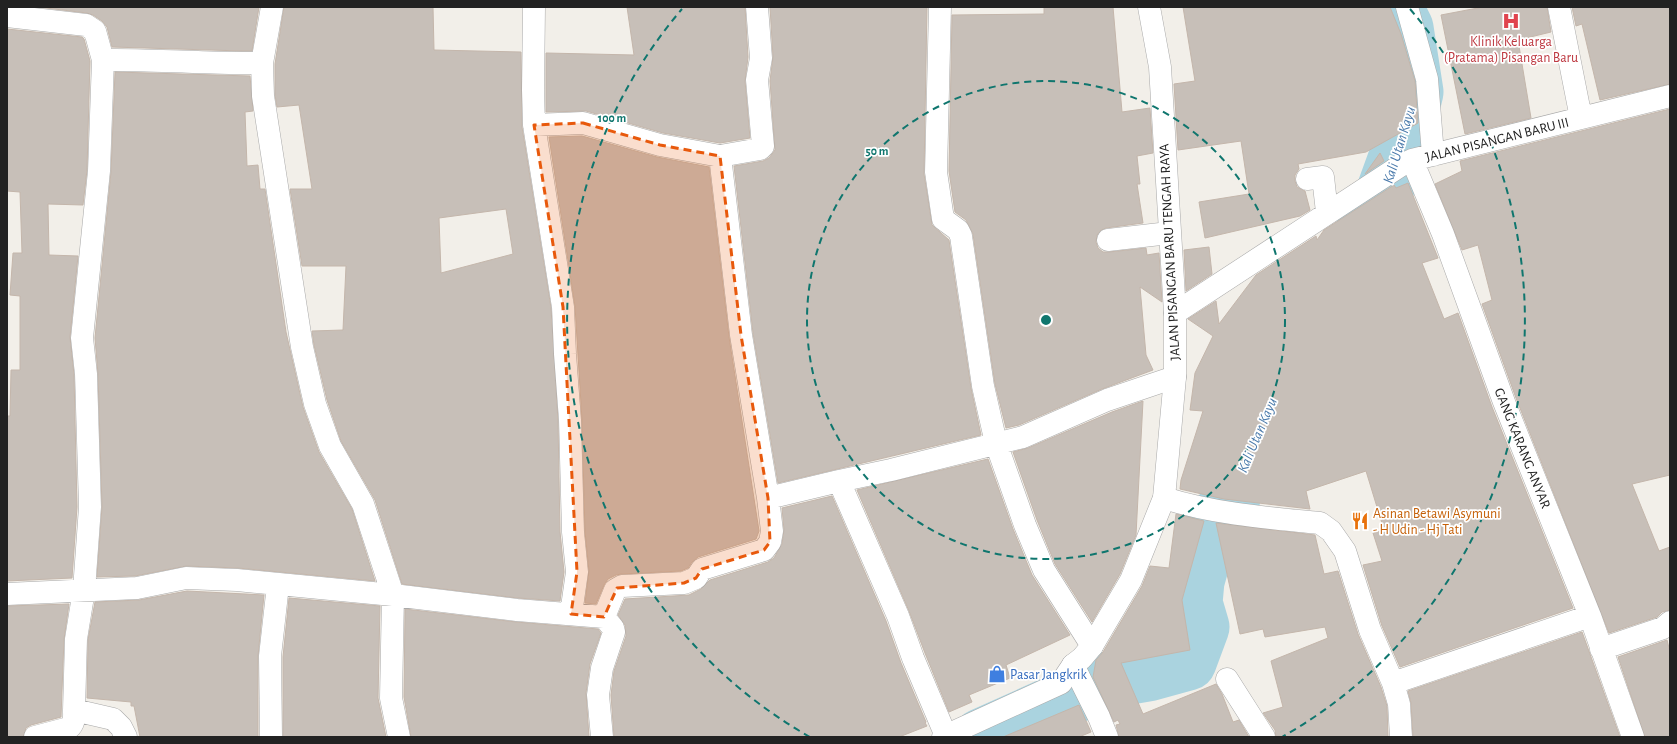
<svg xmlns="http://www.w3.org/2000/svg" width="1677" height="744" viewBox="0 0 1677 744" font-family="'Alegreya Sans',sans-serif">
	<rect width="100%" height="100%" fill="#f2efe9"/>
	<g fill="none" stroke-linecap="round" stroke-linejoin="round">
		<!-- river -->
		<path stroke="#aad3df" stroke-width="57" d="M1348,261l36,-68 20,-55 11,-46 -10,-64 -7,-14v-7
			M981,737l98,-44 17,-11 52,-9 40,-11 13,-35 -7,-24 2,-22 14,-50 22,-34 28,-70"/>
	</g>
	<!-- building -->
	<path fill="#c7bfb8" stroke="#c4b6ab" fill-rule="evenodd" d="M38,7h221l-7,44h-10l-130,-4 -5,-20 -5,-6 -9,-6 -6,-2z
		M284,7h149l1,43 87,2 1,75 29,181 7,113 2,111 4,40 -4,29 -42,-3 -116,-14 -27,-84 -34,-59 -14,-41 -13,-55 -2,-14 31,-1 3,-64h-44l-12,-77h22l-13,-84 -22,2 -2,-12v-31zM506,209l7,45 -72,19 -2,-55z
		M627,7h118l3,50 -3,24 5,57 -30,5 -57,-10 -77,-22 -40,1v-59l88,2z
		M770,7h157l-3,167 8,51 17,15 22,148 10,47 -203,48 -25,-150 -19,-167 29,-5 6,-3 6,-8 -5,-69 3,-24z
		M1044,7h69l9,105 28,-4 3,45 -16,3 3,28h-3l6,39 -37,5 -5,2 -4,5 -1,7 2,6 5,4h6l37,-4 1,7 12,-2 3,49 -22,-15 6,68 7,15 -51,19 -83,36 -13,3 -11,-44 -22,-150 -7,-14 -11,-8 -6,-41 3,-156 92,-1z
		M1183,7h207l11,27 14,47 3,42 -52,29 -68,12 1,5 -4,6v6l2,6 8,4 5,19 -10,6 -95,22 -6,-36 50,-8 -8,-53 -63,9 -4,-66 21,-3z
		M1483,7h64l4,25 -33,8 13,78 -66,16 -24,-119z
		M1572,7h98v77l-70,16 -18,-76 -6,2z
		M7,29l75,8 2,2 6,22 -3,109 -4,35 -35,-1 1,51 29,1 -8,81 4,38 3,132 -5,71 -65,3v-165h3l1,-46h9v-74l-10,-1 3,-42h9l-2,-61 -13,-1z
		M115,72l135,4 3,35 -8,1 2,54 11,-1 2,24h5l21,143 17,75 16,45 33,57 23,72 -137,-13 -52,-2 -51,10 -38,1 5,-70 -4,-133 -3,-36 16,-166z
		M1670,109v366l-38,9 27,67 11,-4v63l-8,2 -5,5 -48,16 -93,-235 -34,-94 10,-4 -14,-55 -16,5 -27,-66 27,-13 -2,-10z
		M582,136l75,21 52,10 20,170 30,194 -3,8 -58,18 -6,5 -4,6 -7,3 -60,3 -5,1 -8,4 -4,6 -8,19 -11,-1 4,-32 -4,-40 -3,-111 -7,-114 -26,-169z
		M1380,153l4,8 -19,13z
		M1408,183l30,75 -16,5 22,56 14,-6 34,94 81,201 -173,59 -18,-41 -19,-61 19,-4 -9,-28 11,-3 -18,-59 -60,20 4,18 -86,-10 -44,-10 1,-9 22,-69 -13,-1 5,-37 18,-37 -25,-17 28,-18 3,23 37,-49 60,-39 1,4 7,-10 70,-45 2,3z
		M1209,247l3,27 -26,17 -2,-41z
		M1143,401l-7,134 -16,39 -28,48 -37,-58 -18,-44 -24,-68 15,-4 84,-36z
		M988,459l25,70 19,46 38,60 -64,30 4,13 -41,17 3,7 -23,10 -24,-59 -16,-42 -52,-121z
		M832,496l54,125 15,42 25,59 -1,1 2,3 -28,11h-285l-3,-42 3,-24 12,-35 -1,-11 -7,-10 7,-16 64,-4 12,-6 9,-9 58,-18 6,-4 8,-14 2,-14 -2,-22z
		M1176,514l28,7 -22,79 8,50 -69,13 22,51 73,-30 6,10 11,28 6,-2 10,17h-130l-3,-12 4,-1 -2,-4 -4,2 -21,-45 3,-17 7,-8 39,-66 8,-20 19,2z
		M1216,523l99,12 9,39 14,-3 20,63 23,53 6,19 1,31h-112l-1,-7 -12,-17 20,-6 -12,-46 57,-23 -3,-11 -60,10 -2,-8 -23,5z
		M187,591l77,4 -6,61v81h-118l-6,-31h-3v-4l-44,-4 1,-58 7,-38 44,-2z
		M289,598l91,8 -2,92 8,39h-103v-80z
		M69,604l-5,35 -3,78 -30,8 -5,3 -3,9h-16v-131z
		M405,609l111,13 82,7 3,4 -11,31 -4,29 3,44h-178l-7,-40z
		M1582,632l38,105h-207l-2,-34 -3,-12z
		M1667,640l3,12v85h-25l-27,-80z
		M1079,705l12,27 -12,5h-76z"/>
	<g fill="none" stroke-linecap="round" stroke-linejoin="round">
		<!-- minor casing -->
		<g stroke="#a9a9a9" stroke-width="23">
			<path id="minor" d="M534,7l-1,83 1,35 29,182 2,47 5,66 3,112 4,40 -6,42
				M757,7l4,51 -4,22 6,66 -3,3 -40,7 21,179 27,163 71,-17 59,135 15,42 33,78
				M940,7l-4,165 7,47 15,11 3,6 22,150 13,57 29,82 19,45 48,76
				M1407,7l20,72 6,76
				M1559,7l22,111
				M7,16l79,9 9,6 8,29
				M262,63l1,33 39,251 13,57 15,42 33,58 30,91 -2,103 8,39
				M534,125l49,-2 77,22 60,11
				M1412,160l31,74 61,168 86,214 43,121
				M1307,179l16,-2 4,35
				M1108,240l61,-7
				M1175,313l228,-149 9,-4 258,-64
				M839,481l52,-11 132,-33 84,-37 68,-23
				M1164,498c51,16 104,20 156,25l11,8 14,20 25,79 23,53 6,21 2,33
				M7,594l130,-6 49,-10 51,2 156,15 124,15 87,7 9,11 1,4 -12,36 -4,27 4,42
				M604,617l11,-27 7,-4 62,-3 12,-5 6,-9 62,-19 6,-8 2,-11 -4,-33
				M1601,649l62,-21 7,-6
				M1073,665l26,52 8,20
				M1227,679l37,58
				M1393,683l197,-67
				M35,737l34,-9c6,-5 5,-11 5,-18
				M126,737l-5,-10 -8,-8 -39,-9 2,-71 8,-49 6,-83 -4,-133 -4,-36 17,-167 4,-111c53,-1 106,4 159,3l10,-56
				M271,737l-1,-81 8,-71"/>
		</g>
		<!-- tertiary casing -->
		<g stroke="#a9a9a9" stroke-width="23">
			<path id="tertiary" d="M943,737l118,-54 12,-18 9,-7 10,-12 39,-66 33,-82 11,-121v-64l-15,-246 -11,-60"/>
		</g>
		<!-- minor -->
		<use href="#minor" stroke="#fff" stroke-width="22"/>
		<!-- tertiary -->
		<use href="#tertiary" stroke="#fff" stroke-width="22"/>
	</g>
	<!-- marked area -->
	<path fill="#e8590c" fill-opacity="0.2" stroke="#e8590c" stroke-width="3" stroke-dasharray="8 5" stroke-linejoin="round" d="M583,123l77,22 60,11 21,179 27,163 2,44 -6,8 -62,19 -6,9 -12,5 -67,5 -13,29 -33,-3 6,-42 -14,-265 -29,-182z"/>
	<!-- distance rings -->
	<g fill="none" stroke="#0f766e" stroke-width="2" stroke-dasharray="7 5">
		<circle cx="1046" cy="320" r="239"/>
		<path d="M810 737A479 479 0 0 1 682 9M1410 9A479 479 0 0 1 1282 737"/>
	</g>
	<!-- icons -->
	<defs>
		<g id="hospital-bare" transform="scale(1.38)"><path d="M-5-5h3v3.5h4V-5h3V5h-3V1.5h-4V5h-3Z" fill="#e0444e" stroke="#fff" stroke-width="2.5" paint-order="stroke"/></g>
		<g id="restaurant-bare" transform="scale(1.38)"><path d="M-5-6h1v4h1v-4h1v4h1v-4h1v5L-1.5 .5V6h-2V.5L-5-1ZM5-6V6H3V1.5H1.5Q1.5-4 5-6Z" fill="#e8710a" stroke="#fff" stroke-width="2.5" paint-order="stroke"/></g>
		<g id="shop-bare" transform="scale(1.38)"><path d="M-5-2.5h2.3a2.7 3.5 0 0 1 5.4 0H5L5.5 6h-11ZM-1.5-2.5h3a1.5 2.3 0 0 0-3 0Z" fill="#3f7fe0" stroke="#fff" stroke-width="2.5" paint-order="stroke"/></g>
	</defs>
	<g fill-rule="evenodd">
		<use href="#hospital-bare" x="1511" y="21"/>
		<use href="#restaurant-bare" x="1360" y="521"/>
		<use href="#shop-bare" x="997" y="674"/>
	</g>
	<g text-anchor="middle" stroke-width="3.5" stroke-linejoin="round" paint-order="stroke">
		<!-- health labels -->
		<g font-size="14" fill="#be3a42" stroke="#fff">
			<text x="1511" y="46">Klinik Keluarga<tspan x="1511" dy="16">(Pratama) Pisangan Baru</tspan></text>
		</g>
		<!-- street labels -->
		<g font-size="14" fill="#222" stroke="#fff">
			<text transform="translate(1497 139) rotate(-14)" y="5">JALAN PISANGAN BARU III</text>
			<text transform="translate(1169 252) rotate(-93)" y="5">JALAN PISANGAN BARU TENGAH RAYA</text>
			<text transform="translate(1523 448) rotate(68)" y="5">GANG KARANG ANYAR</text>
		</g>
		<!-- food labels -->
		<g font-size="14" fill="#c56008" stroke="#fff" text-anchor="start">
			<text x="1373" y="518">Asinan Betawi Asymuni<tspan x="1373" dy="16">- H Udin - Hj Tati</tspan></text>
		</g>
		<!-- shop labels -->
		<g font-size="14" fill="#366cbe" stroke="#fff" text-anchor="start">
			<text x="1010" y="679">Pasar Jangkrik</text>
		</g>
		<!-- water labels -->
		<g font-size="15" font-style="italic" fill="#4a7aab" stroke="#fff">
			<text transform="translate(1399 145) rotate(-73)" y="5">Kali Utan Kayu</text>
			<text transform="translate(1257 435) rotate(-67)" y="5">Kali Utan Kayu</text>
		</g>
	</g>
	<circle cx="1046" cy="320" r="6" fill="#0f766e" stroke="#fff" stroke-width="2"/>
	<g font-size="12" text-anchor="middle" font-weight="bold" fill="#0f766e" stroke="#fff" stroke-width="3.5" stroke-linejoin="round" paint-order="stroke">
		<text x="612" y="122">100 m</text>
		<text x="877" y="155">50 m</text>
	</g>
	<!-- border -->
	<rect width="1677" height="744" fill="none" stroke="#222222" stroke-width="16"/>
</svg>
